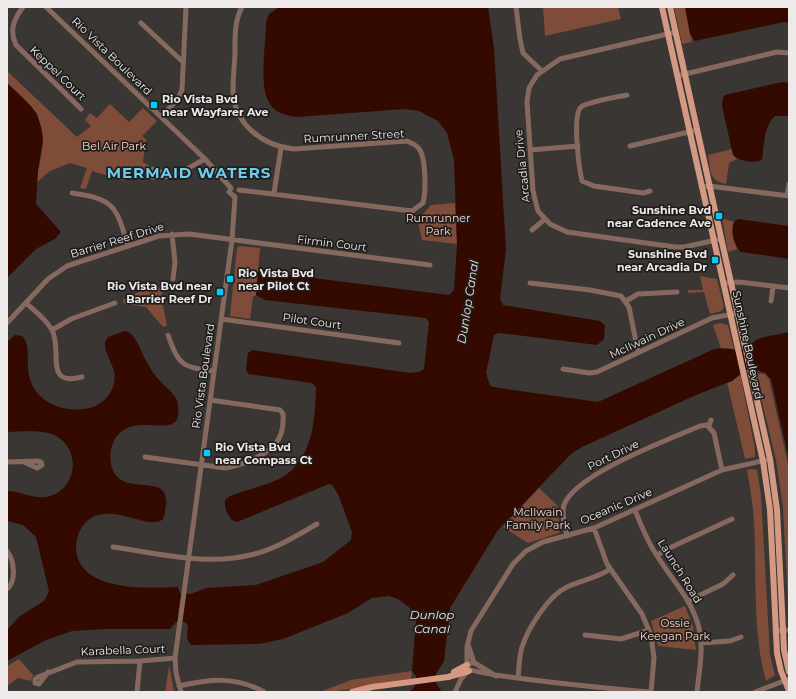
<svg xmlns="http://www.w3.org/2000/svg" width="796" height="699" viewBox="0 0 796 699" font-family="Montserrat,sans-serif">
	<rect width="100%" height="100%" fill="#3a3634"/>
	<!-- green -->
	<path fill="#7f4c39" d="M543,7h75l3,12 -76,17z
		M674,7h11l7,35 -10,2z
		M7,71l70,66 14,-11 -6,-6 5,-7 7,5 13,-14 19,18 14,-14 14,13 -15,15 4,3 -3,23 7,4 -5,7 -9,-5 -12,13 -32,-10 -6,18 -6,-1 7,-20 -17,-5 -20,8 -13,11c1,-14 6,-29 6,-43 -1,-26 -18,-40 -36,-56z
		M732,149l1,6 4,4 -8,4 -3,21c-18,-4 -15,-13 -18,-29z
		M455,203l2,41 -35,-4 -5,-23 6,-3 8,-9z
		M722,218l12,4 -1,10 4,17 -9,3z
		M239,246l21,2 -4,47 -3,2 -3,22 -20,-3 7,-68z
		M700,276l17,3 7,28 -2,4 -12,3 -6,-22 -16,1v-3h15z
		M166,283l1,3 -6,9 6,31 -4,1 -17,-20 -22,-3 -1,-4 19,-10 20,-3z
		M720,323l8,2 6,24 -13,-1 -8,-23z
		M740,373l15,76v8l-10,2 -18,-77 5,-1z
		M755,373l10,1 4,5 20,90v151l-6,-113 -7,-47z
		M754,469l3,1 4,24 9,161 5,20 -9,6c-14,-51 -9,-107 -12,-159 -1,-17 -4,-35 -7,-52z
		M539,488l18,17 3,25 -1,3 -31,10 -25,-16z
		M685,606l8,21 3,23 -38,-4 -7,-25z
		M19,659l14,16 -2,6 -13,-3 -11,8v-20z
		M169,667l1,2 4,23h-9z
		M412,671l-1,8c-31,2 -61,13 -91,13l31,-12z"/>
	<!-- water -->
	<path fill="#340900" d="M279,7h209l6,41 12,202 -6,49 3,6 97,16 5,4 -1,14 -7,6 -98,-12 -5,2 -8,38 4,13 9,2 99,14 114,-52c12,-4 21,1 31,-1 7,-1 9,-7 15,-10 10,-4 21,-4 31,-7v128l-18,-81 -6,-6 -11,-4 -8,1 -14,11 -36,14 -114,52 -11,7 -73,76 -48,78 -6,53 -8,13v9l6,9h-33c7,-5 7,-8 7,-16l-4,-5 4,-51 -6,-12 -12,-9 -9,-3 -17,2 -24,15 -65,26 -24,5 -68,1 -4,-6 1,-13 -3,-4h-9l-6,7h-65l-33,2 -26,9 -39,21v-31l13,-14 24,-15 5,-10 -13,-54 -13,-12 -16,-4v-30c13,0 26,8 39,6 30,-5 37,-46 10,-61 -13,-7 -34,-4 -49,-4v-90l8,-7 7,1c8,8 5,21 6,32 2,30 28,44 56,41 19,-2 34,-19 30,-38 -3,-10 -10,-20 -9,-29l3,-5 17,-6c10,1 16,20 20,28 5,9 9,16 16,23 7,8 16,12 17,24 6,41 -48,-2 -65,37 -3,7 -3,14 -2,21 7,37 59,5 55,41 -1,5 -1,10 -3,14 -14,13 -52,-19 -76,2 -8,8 -11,17 -11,28 3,44 73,39 102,38l2,6 11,1 15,-6 50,-3 67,-23 28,-22 1,-8 -14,-38 -6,-9 -3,-1 -92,38 -5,-2c-5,-6 -8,-12 -7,-20l5,-4c16,-6 34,-10 49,-17 34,-17 36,-59 37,-92l-4,-4 -64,-9 -2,-5 2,-16 5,-3 157,23 9,-1 5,-3 5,-47 -3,-4 -161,-18 -9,-5 2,-23h7l184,23 5,-5 3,-46 -3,-84 -7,-27 -9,-12 -19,-10 -14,-2 -108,8c-10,-1 -22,-4 -27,-13 -12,-17 -4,-61 -4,-82l3,-8z
		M685,7h104v16l-5,-1 -89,19 -5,-7z
		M782,82l7,1v33h-14c-11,9 -11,30 -13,44 -8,4 -23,1 -29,-5l-11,-49 1,-9 2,-2z
		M7,83l23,22 7,9 4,13 2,12 -5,31 -2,34 25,28 -6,7 -19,10 -29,29z
		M738,219l51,7v33l-48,-7c-7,-6 -11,-21 -7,-30z"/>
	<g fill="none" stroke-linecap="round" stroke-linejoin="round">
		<!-- minor -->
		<path stroke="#86695e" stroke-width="5" d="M23,7c-9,12 -14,23 -7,38l65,64
			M46,7l159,152 26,29
			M516,7l4,32 3,14 19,18
			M141,23l42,39
			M672,33l-112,26 -23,16 -8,13 -2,14 6,89 5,20 12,13 17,8 108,15h9l37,-8
			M677,76l100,-24 12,1
			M627,95c-10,2 -40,7 -46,12 -9,8 -2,61 1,74l12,5 49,7 7,-2
			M161,117l16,-17 5,-10 4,-83
			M630,146l67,-16
			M530,150l48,-4
			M171,176l-18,-7 -3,2 2,6c22,2 34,-8 53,-18
			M702,187l7,-1 80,10
			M231,188l-2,4 6,5
			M239,190l173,21 11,-8c3,-11 3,-42 -3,-53 -3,-5 -8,-7 -13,-9l-113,8c-31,-3 -59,-24 -61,-57 0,-12 1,-25 2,-37 0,-16 -1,-33 7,-48
			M72,193c43,6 44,13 56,53
			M274,193l7,-45
			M787,196l2,-12
			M532,230l13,-11
			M172,234l3,28 -2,17
			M530,283l60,7 31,6 8,11 9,45
			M724,283l15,-1 50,6
			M626,301l12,-7 39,-2
			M771,301l2,-14
			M26,303c9,8 20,16 26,27 11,21 -9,57 30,47
			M221,319l178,24
			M7,323l41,-44 19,-13 92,-30 30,-2 241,31
			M52,330l19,-11 44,-16
			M168,335c11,31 14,32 46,36
			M563,369l26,4 8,-1 115,-54 26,-5
			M709,426l2,-6
			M145,457l80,11c9,-1 16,-4 24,-7 23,-10 36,-20 34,-47l-3,-4 -70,-10
			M7,462l31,-1 3,1 1,3 -5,3 -13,-6
			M635,510c6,15 12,31 21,44 15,25 36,45 43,74 5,21 0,43 -2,64
			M594,528l13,36 35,50 9,21 3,23 -3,34
			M567,536c-2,-10 -6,-21 -3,-31 11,-31 104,-65 136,-79l7,-1 7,8 8,37
			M113,547c44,6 93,19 137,8 24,-5 46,-19 67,-31
			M7,551c7,9 10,30 0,38
			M657,556l6,-5 69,-32
			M688,601l35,-17 10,-9
			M775,631l14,-1
			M585,635l36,4 28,-9
			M701,643l29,-2 11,-4
			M469,647l5,16
			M175,656l1,17 5,19
			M175,658l57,-418 3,-43
			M467,664v-17l4,-16 42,-67 13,-13 17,-9 51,-14 128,-58 44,-10
			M48,672l-9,12 -4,-1v-4l3,-2 39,-15 63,-1 35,-3
			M496,676l-23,-14 -6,3v3c7,8 158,22 181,24
			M518,678c1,-10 1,-21 4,-31 6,-19 27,-52 45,-60 14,-7 31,-9 43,-18
			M179,686c31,-7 57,-10 85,6
			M137,692l3,-31
			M455,692l6,-13 6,-7
			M755,692l34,-13"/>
		<!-- major -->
		<path stroke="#d49983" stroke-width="6" d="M662,7l101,454 7,49 7,143 4,18 8,20
			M670,7l100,452 7,51 7,140 5,22
			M454,672l13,-7
			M352,692l20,-5 76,-10 21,-6"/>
	</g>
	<!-- markers -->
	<g fill="#00cbf9" stroke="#201e1d" stroke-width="1.5">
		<rect x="150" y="101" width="8" height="8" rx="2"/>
		<rect x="715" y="212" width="8" height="8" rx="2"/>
		<rect x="711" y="256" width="8" height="8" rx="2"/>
		<rect x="226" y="275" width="8" height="8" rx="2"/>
		<rect x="216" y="288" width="8" height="8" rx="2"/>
		<rect x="203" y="449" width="8" height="8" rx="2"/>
	</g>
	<g text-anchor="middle" stroke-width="3.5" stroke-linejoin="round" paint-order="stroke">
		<!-- street labels -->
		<g font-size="11" fill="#edeae9" stroke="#201e1d">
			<text transform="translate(112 56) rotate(44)" y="4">Rio Vista Boulevard</text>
			<text transform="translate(58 73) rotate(44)" y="4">Keppel Court</text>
			<text transform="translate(354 136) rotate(-3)" y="4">Rumrunner Street</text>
			<text transform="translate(522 166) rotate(-96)" y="4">Arcadia Drive</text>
			<text transform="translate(117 240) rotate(-17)" y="4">Barrier Reef Drive</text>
			<text transform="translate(332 243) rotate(7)" y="4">Firmin Court</text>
			<text transform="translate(312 321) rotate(8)" y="4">Pilot Court</text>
			<text transform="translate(647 338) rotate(-25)" y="4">McIIwain Drive</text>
			<text transform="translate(748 345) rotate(78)" y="4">Sunshine Boulevard</text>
			<text transform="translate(203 376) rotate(-82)" y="4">Rio Vista Boulevard</text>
			<text transform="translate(613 455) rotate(-26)" y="4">Port Drive</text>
			<text transform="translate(616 506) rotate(-23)" y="4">Oceanic Drive</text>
			<text transform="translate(680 571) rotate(58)" y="4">Launch Road</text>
			<text transform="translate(123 650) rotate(-2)" y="4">Karabella Court</text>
		</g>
		<!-- poi labels -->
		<g font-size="11" font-weight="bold" fill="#edeae9" stroke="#201e1d" text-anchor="start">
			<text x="162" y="103">Rio Vista Bvd<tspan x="162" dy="13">near Wayfarer Ave</tspan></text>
			<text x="711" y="214" text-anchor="end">Sunshine Bvd<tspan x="711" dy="13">near Cadence Ave</tspan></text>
			<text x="707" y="258" text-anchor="end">Sunshine Bvd<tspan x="707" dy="13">near Arcadia Dr</tspan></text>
			<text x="238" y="277">Rio Vista Bvd<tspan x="238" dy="13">near Pilot Ct</tspan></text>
			<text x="212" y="290" text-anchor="end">Rio Vista Bvd near<tspan x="212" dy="13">Barrier Reef Dr</tspan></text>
			<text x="215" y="451">Rio Vista Bvd<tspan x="215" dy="13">near Compass Ct</tspan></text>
		</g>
		<!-- park labels -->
		<g font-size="11" fill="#fbd4c5" stroke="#201e1d">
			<text x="114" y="150">Bel Air Park</text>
			<text x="438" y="222">Rumrunner<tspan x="438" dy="13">Park</tspan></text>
			<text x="538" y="516">McIlwain<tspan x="538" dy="13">Family Park</tspan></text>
			<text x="675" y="627">Ossie<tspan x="675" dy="13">Keegan Park</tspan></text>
		</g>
		<!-- water labels -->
		<g font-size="12" font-style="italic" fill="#f3dfd8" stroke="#201e1d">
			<text transform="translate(468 302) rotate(-81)" y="4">Dunlop Canal</text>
			<text x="432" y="619">Dunlop<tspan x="432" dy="14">Canal</tspan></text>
		</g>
		<!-- district labels -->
		<g font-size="15" font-weight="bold" letter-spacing="1" fill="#6ecdec" stroke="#201e1d">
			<text x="189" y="178">MERMAID WATERS</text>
		</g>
	</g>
	<!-- border -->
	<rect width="796" height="699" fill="none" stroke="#edeae9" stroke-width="16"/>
</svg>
